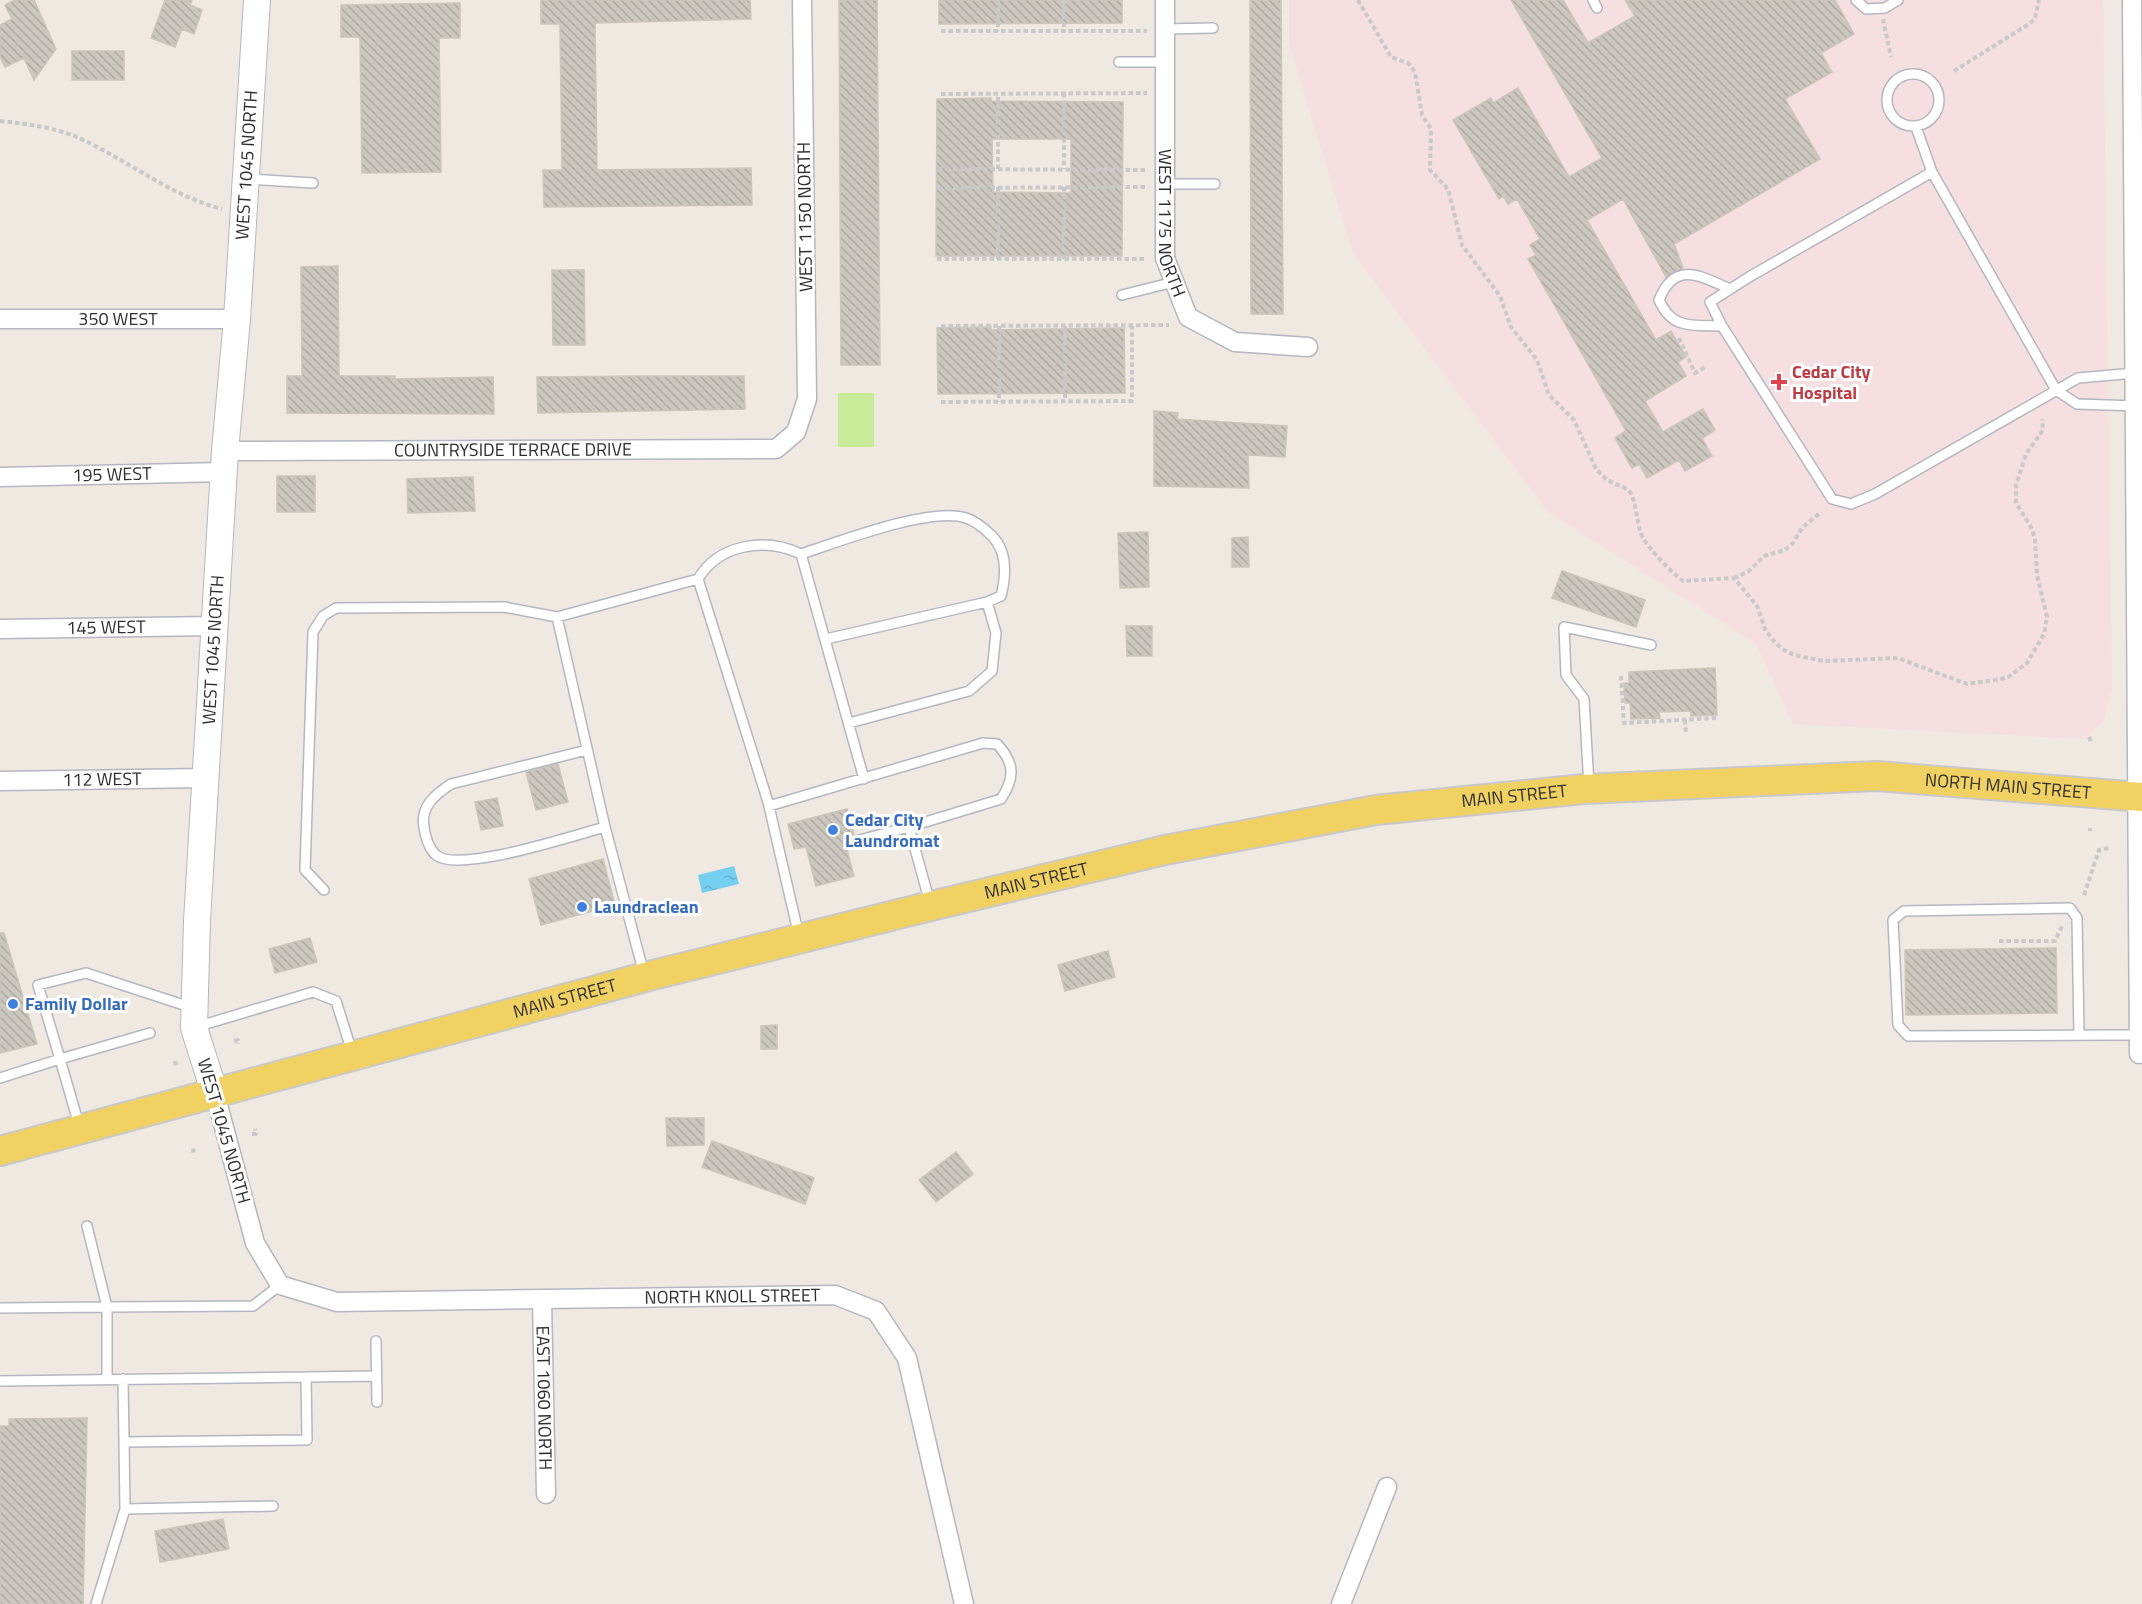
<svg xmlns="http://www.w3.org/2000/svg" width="2142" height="1604" viewBox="0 0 2142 1604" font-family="'Titillium Web',sans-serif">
	<defs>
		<pattern id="water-ripples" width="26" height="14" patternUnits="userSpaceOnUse" patternTransform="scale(1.5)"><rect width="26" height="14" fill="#75cff0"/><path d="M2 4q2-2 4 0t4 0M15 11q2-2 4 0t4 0" fill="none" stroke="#66b2ce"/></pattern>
		<pattern id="building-back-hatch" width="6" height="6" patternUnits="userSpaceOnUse" patternTransform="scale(1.5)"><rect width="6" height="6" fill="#cbc7bf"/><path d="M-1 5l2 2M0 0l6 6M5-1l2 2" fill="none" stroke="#afaba4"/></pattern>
	</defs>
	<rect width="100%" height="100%" fill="#efe9e1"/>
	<!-- medical -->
	<path fill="#f5dfe0" d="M1289,0h814l9,690 -9,32 -21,17 -289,-15 -37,-80 -208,-132 -195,-259 -64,-209z"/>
	<!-- pitch -->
	<path fill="#c9ec9a" d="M838,393h36v54h-36z"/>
	<!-- water -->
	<path fill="url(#water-ripples)" d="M734,866l5,18 -37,9 -4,-18z"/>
	<!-- building -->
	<path fill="url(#building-back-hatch)" stroke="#cbc5ba" stroke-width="1.5" fill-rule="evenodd" d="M15,0h19l22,49 -22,31 -10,-22 -19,9 -5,-10v-32l12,-6 -7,-14z
		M165,0h27l-2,5 12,5 -8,24 -12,-5 -7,18 -24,-9z
		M541,0h209l1,19 -156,4 2,147 154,-2 1,37 -208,2 -1,-37h19l-2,-146h-19z
		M839,0h38l3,365h-39z
		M939,0h183v23l-183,1z
		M1250,0h31l2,314h-32z
		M1511,0h52l25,43 47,-27 -10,-16h210l19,34 -33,19 11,19 -47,27 35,60 -146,85 9,24 -17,9 -43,-78 -36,21 69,120 15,-9 15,26 -8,5 8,14 -41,25 18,31 40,-23 12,21 -13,8 10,18 -27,15 -6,-11 -32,18 -8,-14 -7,4 -17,-30 11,-7 -98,-172 8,-4 -6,-10 10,-6 -23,-40 -9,5 -5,-8 -4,3 -46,-79 38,-22 2,5 25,-15 51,89 33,-19z
		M460,3v35h-21l2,134 -79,1 -2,-136h-19v-32z
		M72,51h52v29h-52z
		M991,98v3l132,1 -1,154h-186l1,-157zM992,139h79v54l-78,-1z
		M338,266l1,110h56v3l98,-2 1,37 -207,-1v-37h15l-1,-109z
		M552,270h32l1,75h-32z
		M991,327v3l133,-2 1,65 -187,1 -1,-66z
		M644,376h100l1,33 -207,4 -1,-36z
		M1154,411l24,2 -1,6 110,7 -2,31 -37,-2 1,33 -95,-2z
		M277,476h38v36h-38z
		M473,477l2,34 -67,2 -1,-34z
		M1148,532l1,55 -29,1 -2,-55z
		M1248,537l1,30h-17v-29z
		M1562,571l83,29 -9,27 -84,-29z
		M1126,626h26v30h-25z
		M1715,668l2,47 -26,1v-5l-32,1 1,6 -29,1 -1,-16h-5l-1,-20h5v-11z
		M558,764l10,38 -32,8 -10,-38z
		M497,798l6,28 -22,4 -6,-28z
		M847,809l7,25 -10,4 -3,6 6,6 7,26 -38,10 -10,-39 -12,2 -6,-25z
		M603,859l12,46 -74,20 -12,-46z
		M0,933h4l33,111 -37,9z
		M310,938l7,24 -42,11 -6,-24z
		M2056,948l1,65 -151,2 -1,-65z
		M1108,951l7,26 -50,14 -7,-26z
		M777,1025v24h-16v-23z
		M666,1118h38v27l-37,1z
		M712,1141l102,37 -9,26 -103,-37z
		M956,1152l17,22 -37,28 -17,-22z
		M87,1418l-4,186h-83v-178h9v-7z
		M223,1519l6,30 -69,13 -5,-31z"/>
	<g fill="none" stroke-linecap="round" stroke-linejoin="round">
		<!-- service casing -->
		<g stroke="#b4b7c1" stroke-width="12">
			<path id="service" d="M1593,0l4,8
				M1856,0l10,9 19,-1 13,-8
				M1165,29l48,-1
				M1119,62h46
				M1887 100a26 26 0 1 1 52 0a26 26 0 1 1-52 0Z
				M1916,127l16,45
				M248,179l65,4
				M1165,184h50
				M1122,295l52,-13
				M1722,326c-29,-1 -50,4 -63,-26 16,-40 41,-24 71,-11
				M2135,373l-57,5 -203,116 -24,10 -19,-5 -110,-173 -12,-24 39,-25 183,-105 124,218 21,14 59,2
				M801,554c37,-12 130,-48 165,-36 10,3 18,10 26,18 16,16 14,40 9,60l-14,6
				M698,579c21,-35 67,-42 103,-25l63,225
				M557,617l141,-38 70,223 31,134
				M826,639l161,-37 9,31 -4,38 -23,20 -120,32
				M587,750l-136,34c-15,10 -31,22 -27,43 1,9 5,22 12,28 22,19 139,-20 169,-28
				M1589,786l-5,-87 -18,-24 -2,-48 87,18
				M769,806l214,-63 14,1c18,19 18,34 4,55l-92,28 21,76
				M848,843l61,-16
				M324,890l-19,-20 8,-238 10,-16 13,-8 168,-1 53,10 48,210 39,147
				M196,1027l117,-35 23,9 16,51
				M2079,1035l-2,-117 -7,-10 -166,3 -11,9 5,105 10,11 204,-1h27
				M0,1078l60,-19 -22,-74 48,-12 107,35
				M79,1125l-19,-66 90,-26
				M87,1226l20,81 146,-1 27,-21
				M0,1308l107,-1v72
				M376,1341l1,61
				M306,1377l70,-1
				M0,1381l306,-4 1,63 -183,2 -1,-63
				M125,1509l148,-3
				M96,1604l29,-95 -1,-67"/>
		</g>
		<!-- minor casing -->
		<g stroke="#b4b7c1" stroke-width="21">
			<g id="minor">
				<path id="s1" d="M1165,0v258l23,59 47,25 73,5"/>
				<path d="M2132,0l7,1054"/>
				<path id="s2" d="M0,319h237"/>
				<path id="s3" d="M225,451l551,-2 20,-17 11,-33 -5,-399"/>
				<path id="s4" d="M0,477l225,-5"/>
				<path id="s5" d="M0,629l214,-3"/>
				<path id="s6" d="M0,781l205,-3"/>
				<path id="s7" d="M215,1094l40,149 25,42 57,17 498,-7 41,16 31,47 57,246"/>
				<path id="s8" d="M542,1300l4,194"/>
				<path d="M1341,1604l46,-117"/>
			</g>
		</g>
		<!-- secondary casing -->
		<g stroke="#b4b7c1" stroke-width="28">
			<g id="secondary">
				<path id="s9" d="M215,1094l-21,-66 3,-107 28,-470 12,-132 20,-319"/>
			</g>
		</g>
		<!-- primary casing -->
		<g stroke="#c9c9c9" stroke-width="32">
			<g id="primary">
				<path id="s10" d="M0,1151l645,-174 286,-71 234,-56 211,-40 208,-21 293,-13 265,21"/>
			</g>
		</g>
		<!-- path -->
		<path stroke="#c9c9c9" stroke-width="4" stroke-dasharray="4.5 3" stroke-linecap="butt" d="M998,0v31
			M1064,0v31
			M1358,0l33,57 17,6 7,9 7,43 9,14 -1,41 18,19 14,56 38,51 11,31 26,33 12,35 25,25 22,49 11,11 22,10c8,14 7,27 11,41 3,13 32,42 43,50l51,-3 23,28 8,23 8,11 9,9 12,6 30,6 74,-3 69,26 40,-6 20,-15 17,-29 3,-17 -10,-42 -2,-36 -4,-12 -15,-24v-18l10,-31 17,-24 -1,-11
			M1883,19l8,38
			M941,31h206
			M1954,71l75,-47 6,-5 4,-19
			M1064,93v76
			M941,94l206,-1
			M0,121c28,3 55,6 81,18 48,22 90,57 141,70
			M938,169l209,1
			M998,169v-75
			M998,187v72
			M938,188l209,-1
			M937,259h210
			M1064,259v-72
			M941,326l228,-1
			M999,326v76
			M1065,326v75
			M1679,338l16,35 12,-7
			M941,402l191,-1v-75
			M1734,578l15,-7 15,-15 21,-6 8,-7 9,-15 19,-16
			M1621,676l3,47 92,-5
			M1685,720l1,14
			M2089,737l2,5
			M2090,828v3
			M2084,895l15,-45 10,-2
			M1999,941h56l7,-15
			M234,1041l4,-1v4
			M175,1061l1,5
			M252,1134h4l-1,-5
			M191,1151l5,-1"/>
		<!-- service -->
		<use href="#service" stroke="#fff" stroke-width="9"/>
		<!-- minor -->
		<use href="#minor" stroke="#fff" stroke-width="18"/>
		<!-- secondary -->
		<use href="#secondary" stroke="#fff" stroke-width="26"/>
		<!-- primary -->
		<use href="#primary" stroke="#f2d163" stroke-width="28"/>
	</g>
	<!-- markers -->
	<path fill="#e0444e" stroke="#fff" stroke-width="2" d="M1776 373h6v6h6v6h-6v6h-6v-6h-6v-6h6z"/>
	<g fill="#3f7fe0" stroke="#fff" stroke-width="2">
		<circle cx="833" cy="830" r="6"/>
		<circle cx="582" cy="907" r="6"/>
		<circle cx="13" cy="1004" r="6"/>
	</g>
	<g text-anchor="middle" stroke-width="6" stroke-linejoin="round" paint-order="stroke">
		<!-- street labels -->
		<g font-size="18" fill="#2e2e2e" stroke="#fff">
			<text dy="6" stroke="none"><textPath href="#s9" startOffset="934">WEST 1045 NORTH</textPath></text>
			<text transform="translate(805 217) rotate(-91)" y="6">WEST 1150 NORTH</text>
			<text dy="6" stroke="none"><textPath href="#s1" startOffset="224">WEST 1175 NORTH</textPath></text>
			<text dy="6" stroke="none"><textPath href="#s2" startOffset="118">350 WEST</textPath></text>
			<text dy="6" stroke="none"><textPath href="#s3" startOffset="288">COUNTRYSIDE TERRACE DRIVE</textPath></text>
			<text dy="6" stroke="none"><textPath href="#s4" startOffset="112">195 WEST</textPath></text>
			<text dy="6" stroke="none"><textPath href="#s5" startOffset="106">145 WEST</textPath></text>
			<text dy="6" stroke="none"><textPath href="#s9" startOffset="448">WEST 1045 NORTH</textPath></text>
			<text dy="6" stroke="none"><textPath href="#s6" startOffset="102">112 WEST</textPath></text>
			<text dy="6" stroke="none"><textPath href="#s10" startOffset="2052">NORTH MAIN STREET</textPath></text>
			<text dy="6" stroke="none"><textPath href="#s10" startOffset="1557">MAIN STREET</textPath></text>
			<text dy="6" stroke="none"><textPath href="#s10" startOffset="1071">MAIN STREET</textPath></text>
			<text dy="6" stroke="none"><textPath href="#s10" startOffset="585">MAIN STREET</textPath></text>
			<text transform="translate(224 1131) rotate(74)" y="6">WEST 1045 NORTH</text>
			<text dy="6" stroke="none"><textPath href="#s7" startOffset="658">NORTH KNOLL STREET</textPath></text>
			<text dy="6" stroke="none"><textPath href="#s8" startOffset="98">EAST 1060 NORTH</textPath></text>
		</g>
		<!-- health labels -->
		<g font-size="18" font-weight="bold" fill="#be3a42" stroke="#fff" text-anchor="start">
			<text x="1792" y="378">Cedar City<tspan x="1792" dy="21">Hospital</tspan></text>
		</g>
		<!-- shop labels -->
		<g font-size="18" font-weight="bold" fill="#366cbe" stroke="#fff" text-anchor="start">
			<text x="845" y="826">Cedar City<tspan x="845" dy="21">Laundromat</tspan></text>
			<text x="594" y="913">Laundraclean</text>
			<text x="25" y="1010">Family Dollar</text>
		</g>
	</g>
</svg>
